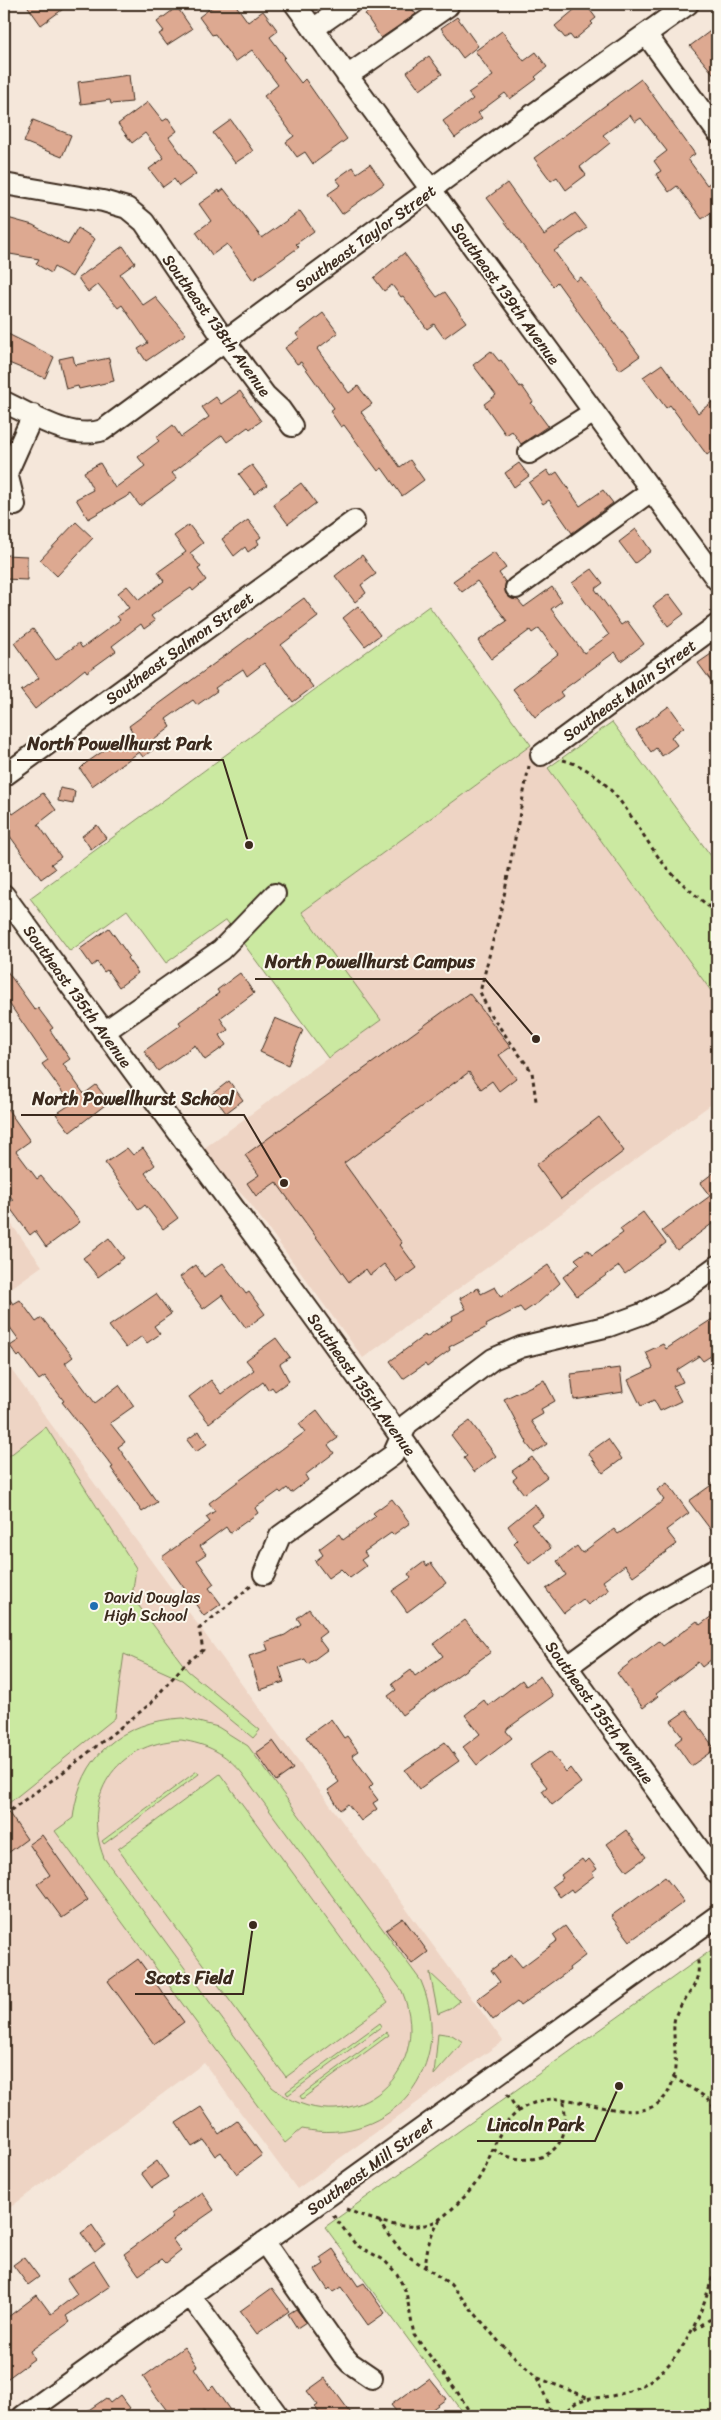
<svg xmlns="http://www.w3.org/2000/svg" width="721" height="2420" viewBox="0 0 721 2420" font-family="Sriracha,sans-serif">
	<rect width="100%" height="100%" fill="#f5e7da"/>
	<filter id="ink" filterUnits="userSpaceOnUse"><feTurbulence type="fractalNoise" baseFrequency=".02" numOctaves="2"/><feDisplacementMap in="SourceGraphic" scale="10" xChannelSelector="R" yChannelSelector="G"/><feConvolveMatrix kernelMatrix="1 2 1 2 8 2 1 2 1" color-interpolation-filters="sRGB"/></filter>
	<g filter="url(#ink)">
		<!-- built -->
		<path fill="#eed4c4" d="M531,745l186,254v101l-354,258 -114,-156 -27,-28 -19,-25 177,-129 -78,-108z
			M4,1214l38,52 -38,27z
			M4,1360l499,681 -206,148 -93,-126 -200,149z"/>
		<!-- green -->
		<path fill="#cbe9a1" stroke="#838a60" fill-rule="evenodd" d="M429,606l102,139 -229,167 79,108 -53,38 -102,-138 -60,43 -39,-53 -57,41 -40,-53z
			M612,722l105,142v135l-169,-231z
			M46,1427l90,141 -4,29 56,74 72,59 -7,8 -71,-58 -58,-26 -9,64 -111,89v-347z
			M183,1718l35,9 30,19 173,235c36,85 -28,166 -119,148l-17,14 -230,-312 18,-13c7,-62 48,-97 110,-100zM181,1740c26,4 44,13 61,33l160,218c36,87 -57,155 -130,96l-168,-229c-24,-61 11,-115 77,-118z
			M197,1771l2,3 -95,70 -2,-3z
			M220,1774l168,228 -102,75 -168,-228z
			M717,1946v470h-252l-140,-189z
			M430,1973l30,28 -10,8 -12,5z
			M380,2023l2,3 -94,69 -2,-3z
			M387,2032l2,3 -87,64 -2,-3z
			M438,2033l14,2 11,7 -29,33z"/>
		<!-- building -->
		<path fill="#dda991" stroke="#3b2a1e" d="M26,4h44l-29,21z
			M216,4h19l13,18 15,-11 15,20 -8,6 15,20 -2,2 18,24 4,-4 42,60 -34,25 -8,-12 -8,5 -11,-15 8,-6 -30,-40 14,-11 -26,-35 -17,12 -20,-28 -3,1 -13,-18z
			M379,4h29l8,10 -35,24 -16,-24z
			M580,5l3,3 4,-2 9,12 -5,4 2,2 -19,16 -4,-5 -5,3 -10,-12z
			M177,7l15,22 -25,16 -8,-11 5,-3 -7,-9z
			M457,17l21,29 -15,12 -22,-30z
			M717,26v52l-27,-32z
			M502,31l22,30 12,-9 11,15 -12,10 2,2 -27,20 -5,-6 -27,20 4,5 -27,20 -12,-17 30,-22 -5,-6 25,-17 -18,-25z
			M429,56l13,18 -22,16 -13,-18z
			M129,75l3,27 -21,2 -1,-4 -29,4 -3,-22z
			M641,79l54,75 -7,5 19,26 10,-8v31l-15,11 -25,-33 -8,6 -13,-18 5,-3 -7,-10 13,-10 -26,-33 -6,4 -5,-7 -27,20 7,8 -30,24 6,8 -20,15 -9,-13 -6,4 -17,-23z
			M148,102l15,19 5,-3 9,13 -8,6 27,37 -17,12 -5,-7 -11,8 -14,-18 15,-11 -19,-25 -13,10 -14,-19z
			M33,120l38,15 -9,22 -38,-15z
			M231,120l22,31 -18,12 -22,-30z
			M370,164l14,20 -42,30 -14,-20 13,-9 -5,-6 17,-12 4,6z
			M507,183l37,52 31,-22 12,15 -33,23 22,30 5,-4 59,79 -20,14 -63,-88 -4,4 -66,-88z
			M224,189l38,49 38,-27 14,20 -18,13 3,3 -46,33 -26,-36 -15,11 -16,-23 15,-11 -12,-17 20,-14 1,2z
			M4,217l29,8 35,20 10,-17 17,11 -23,38 -18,-10 -3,6 -15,-9 3,-5 -35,-6z
			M123,246l12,17 -15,11 23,31 12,-8 31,37 -40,27 -8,-12 10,-6 -26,-38 -4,3 -20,-24 -10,8 -10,-14z
			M404,253l33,44 8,-5 21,30 -22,16 -10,-14 -7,5 -24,-33 -2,1 -9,-12 -8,6 -10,-13z
			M323,313l15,20 -21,16 32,44 9,-7 14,18 -11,8 39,55 10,-7 14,20 -22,16 -20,-28 -4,3 -34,-46 -3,2 -11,-16 4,-3 -33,-46 -4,2 -12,-16 14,-10 -3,-4z
			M4,332l50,25 -9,21 -41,-17z
			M491,351l8,10 2,-1 19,27 2,-1 11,16 -2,1 17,23 -27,18 -9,-13 -6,4 -22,-31 12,-9 -23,-30z
			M73,356l2,9 34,-7 5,23 -35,8 -1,-3 -12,3 -7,-30z
			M662,364l36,49 19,-15v49l-10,8 -37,-50 -4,3 -23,-31z
			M240,391l21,30 -11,8 -2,-2 -21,15 -5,-7 -50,38 5,6 -37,27 -9,-12 -43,25 -12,-20 17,-9 -9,-18 16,-9 15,25 30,-22 -7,-9 21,-16 -3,-3 17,-13 8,12 28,-20 -7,-10 14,-10 5,7z
			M519,463l10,13 -15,11 -9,-14z
			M252,465l15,20 -13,9 -15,-20z
			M547,470l4,6 6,-4 23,34 23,-16 10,13 -41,30 -23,-33 -6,4 -14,-21z
			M301,483l15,20 -28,21 -15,-20z
			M248,520l13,17 -4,3 2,4 -11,8 -3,-5 -11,9 -12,-17z
			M76,522l17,16 -36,38 -17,-16z
			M189,525l14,18 -13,10 11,14 -3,2 8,11 -13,11 -2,-3 -15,10 -25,18 4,5 -11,8 -3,-5 -29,22 4,5 -29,21 -2,-3 -50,40 -14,-18 18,-13 -25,-35 19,-14 23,31 23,-17 3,5 38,-28 -3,-4 12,-8 -11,-15 9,-7 12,14 25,-19 -6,-9 28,-20 -12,-16z
			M636,529l15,22 -16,12 -16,-21z
			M494,552l12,16 -7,5 7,10v11l6,5 6,1 6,7 28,-20 10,14 -11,8 33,44 25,-18 -37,-52 20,-14 11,14 -8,6 26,36 6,-4 17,23 -23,17 -6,-9 -55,40 3,4 -28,21 -22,-28 45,-35 -19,-26 -7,5 -2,-3 -39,29 -13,-18 29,-20 -30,-40 -15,11 -9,-11z
			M4,555l23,1v24l-23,-1z
			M362,555l14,19 -15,11 5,8 -11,9 -20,-26z
			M669,594l15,20 -16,12 -15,-20z
			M304,598l14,19 -37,28 32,42 -20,15 -29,-39 -17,13 -4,-7 -28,19 2,3 -20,14 -4,-5 -27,19 5,8 -17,13 4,6 -15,11 -4,-5 -47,34 -12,-17 6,-6 46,-32 -3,-5z
			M358,606l22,29 -15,11 -22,-28z
			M717,650v39l-19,-26z
			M669,706l15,21 -13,10 6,8 -15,11 -6,-8 -5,4 -15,-22z
			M60,788l15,3 -2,13 -15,-3z
			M43,793l13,17 -18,14 23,33 -10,7 4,5 -14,10 -37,-51v-27l9,13z
			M97,825l9,13 -15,11 -9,-13z
			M109,928l20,28 -2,2 11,15 -19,14 -12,-17 -3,2 -7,-10 -5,4 -12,-17z
			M4,967l31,43 3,-2 15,20 -3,2 20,29 -7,5 21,30 12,-9 13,17 -39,30 -14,-18 15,-10 -29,-40 6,-4 -44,-64z
			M240,973l14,20 -34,25 8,12 -8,5 6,10 -21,15 -10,-15 -37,26 -14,-20 37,-26 -2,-3 40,-29 -2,-3z
			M469,993l42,54 -12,8 17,23 -17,13 -7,-10 -11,8 -12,-17 -125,91 58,80 -2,2 17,23 -19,14 -14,-18 -14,11 -4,-6 -17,13 -73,-100 -20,14 -9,-13 12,-8 -14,-20z
			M275,1018l28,12 -15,35 -28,-13z
			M229,1081l14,19 -17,13 -14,-19z
			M4,1104l26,37 -14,10 21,28 4,-3 39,46 -34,25 -11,-16 -5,4 -23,-31 6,-4 -9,-13z
			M599,1117l25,34 -63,48 -25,-34z
			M127,1148l6,7 10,-7 12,17 -10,8 33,45 -15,11 -18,-24 -6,5 -34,-47z
			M717,1170v50l-40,30 -15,-19 48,-35 -10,-13z
			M643,1212l23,31 -41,31 -6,-8 -42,30 -14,-19 17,-13 -5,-5 13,-9 4,5 31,-22 -3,-4z
			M109,1238l15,20 -26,19 -15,-19z
			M223,1263l23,31 3,-2 16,22 -19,14 -24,-33 -19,14 -23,-32 16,-12 8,12z
			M548,1265l12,18 -21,19 -15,10 -4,-5 -34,18 1,2 -38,20 1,3 -23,17 -2,-3 -22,15 -13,-18 35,-26 1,2 27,-18 -1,-3 14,-7 -6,-11 18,-10 3,6 14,-7 6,10z
			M4,1291l9,13 7,-4 16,22 6,-4 31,39 -8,6 30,40 24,-18 15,21 -24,17 15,19 -7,5 39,55 -15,10 -31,-44 2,-1 -51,-65 2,-1 -19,-25 -6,4 -19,-25 -2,2 -8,-11 9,-6 -15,-21z
			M156,1294l15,20 -17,12 6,8 -13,9 -5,-7 -16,12 -17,-22z
			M717,1316v36l-14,9 -4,-5 -22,14 6,12 -10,4 8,15 -21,10 -6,-11 -13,6 -13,-26 25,-12 -7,-16 17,-8 3,5z
			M276,1338l14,19 -10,7 9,17 -14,10 -3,-4 -4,3 -5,-8 -54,41 -20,-26 22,-17 11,14 32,-24 -8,-10z
			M620,1368l3,24 -49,8 -3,-26z
			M544,1380l11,21 -14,8 2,5 -12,7 16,23 -13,9 -8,-10 1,-1 -23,-43z
			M317,1410l21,28 -10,7 6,8 -29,22 3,5 -17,13 -4,-5 -6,5 -2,-2 -24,17 3,5 -28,20 -4,-6 -26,19 6,8 -9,6 17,24 -5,4 12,16 -17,12 -42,-59 48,-35 -4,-5 9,-6 -6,-8 96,-71 -6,-8z
			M470,1421l26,35 -22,16 -10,-14 3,-2 -16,-21z
			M199,1431l8,13 -11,8 -9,-12z
			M608,1439l14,20 -19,14 -15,-20z
			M532,1457l15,20 -23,17 -11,-14 4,-3 -5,-6z
			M717,1481v57l-28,-37z
			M667,1483l22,30 -23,17 11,14 -44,32 -8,-11 -22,16 6,9 -21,15 -5,-6 -19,14 -18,-24 20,-14 -9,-14 20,-15 5,7 32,-24 4,5 6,-4 40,-30 -7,-10z
			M392,1499l18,24 -17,12 -2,-2 -27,19 3,4 -6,4 5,6 -16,12 -9,-9 -13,9 -13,-17 8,-6 -4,-6 20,-15 4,6 33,-24 -3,-3z
			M535,1504l8,12 -12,8 20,24 -22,16 -15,-21 3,-3 -9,-14z
			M424,1562l3,4 4,-3 15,20 -39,29 -15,-21 19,-13 -3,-4z
			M309,1609l17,23 -8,6 9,12 -19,14 -3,-5 -26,8 5,15 -24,8 -11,-34 19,-6 -3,-8 20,-7 16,-11 -4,-6z
			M717,1612v43l-15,12 -4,-5 -42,32 2,2 -15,12 -26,-35 42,-32 4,5 34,-25 3,4z
			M465,1620l26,32 -89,63 -14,-19 8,-6 -4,-6 19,-14 4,6 28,-20 -9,-12z
			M540,1676l13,20 -45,32 -2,3 6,7 -35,27 -14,-18 17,-13 -15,-19 19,-15 4,6 34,-26 4,6z
			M687,1710l28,39 -24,17 -16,-23 8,-6 -12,-16z
			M331,1719l13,19 3,-2 11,15 -6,4 21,29 -4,4 9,12 -5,3 4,6 -16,12 -13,-17 -8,6 -12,-20 11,-8 -33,-45z
			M273,1741l20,28 -17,12 -20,-28z
			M445,1742l14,19 -40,28 -14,-19z
			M550,1751l16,21 4,-4 11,15 -29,22 -10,-14 5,-4 -17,-22z
			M4,1806l23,33 -23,17z
			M626,1830l20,27 -19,14 -20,-27z
			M42,1835l46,65 -26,18 -25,-34 13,-9 -21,-31z
			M582,1859l3,4 4,-4 8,10 -5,4 2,3 -21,16 -2,-3 -11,8 -8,-11 11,-8 -2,-3z
			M665,1877l19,25 -54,39 -19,-25z
			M403,1918l25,34 -16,12 -26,-34z
			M565,1926l21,29 -17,13 1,2 -50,36 -3,-4 -24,18 -16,-21 23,-17 -9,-12 21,-15 10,12 35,-26 -4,-6z
			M138,1959l46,63 -30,22 -46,-63z
			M201,2107l18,27 18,-13 25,34 -25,19 -16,-22 -6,4 -11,-16 -12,7 -16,-24z
			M157,2161l11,16 -16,11 -11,-15z
			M202,2192l12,18 -42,29 9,12 -15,12 -4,-4 -23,16 -15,-21 49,-36 -3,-4z
			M92,2225l13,19 -10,8 -14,-19z
			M333,2249l25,37 6,-3 21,30 -17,12 -27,-38 -8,5 -3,-4 -2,2 -13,-20 9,-6 -4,-6z
			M24,2257l15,20 -11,8 -15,-20z
			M94,2261l16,25 -44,30 4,6 -40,29 4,8 -30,22v-61l33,-25 14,19 26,-20 -10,-15z
			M272,2288l17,23 -32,23 -17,-23z
			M296,2309l10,13 -9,6 -9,-14z
			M184,2347l13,19 -3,2 15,22 4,-4 21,30h-26l-4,-6 -9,6h-24l-15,-20 -13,-19z
			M325,2378l28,38h-32l-6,-9 3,-2 -11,-14z
			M430,2379l16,20 -23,17h-23l-9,-11 24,-18 1,2z
			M120,2395l10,13 -10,8h-40l26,-18 4,5z"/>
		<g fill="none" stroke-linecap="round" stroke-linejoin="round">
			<!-- minor casing -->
			<g stroke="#3b2a1e" stroke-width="24">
				<path id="minor" d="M295,4l422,576
					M313,29l36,-25
					M646,34l71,98
					M347,76l101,-70
					M4,184l99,17 24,7 17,14 81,119 40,54 15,14 12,17
					M4,402c29,13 67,39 99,28l421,-309 164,-117
					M529,453l65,-41
					M15,505l-8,-32 26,-58
					M516,588l135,-97
					M541,755l176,-130
					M4,776l350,-255
					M4,895l307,418 406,561
					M104,1032l117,-82 54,-56
					M264,1574l16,-38 113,-81 14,-31 86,-65 28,-12 88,-21 33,-12 38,-21 37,-27
					M567,1667l83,-61 67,-38
					M264,2242l79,113 7,8 22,15
					M190,2295l88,121
					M23,2416l694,-500"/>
			</g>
			<!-- path -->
			<path stroke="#3b2a1e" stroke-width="3" stroke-dasharray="4 4" stroke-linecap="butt" d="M563,760c52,13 72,69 103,107 15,17 35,32 51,47
				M529,766l-26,135 -23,91 10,22 42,58 4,29
				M4,1815l62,-45 83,-65 35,-40 19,-15 -4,-21 52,-43
				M673,2077l34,21 10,13
				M507,2094l11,17
				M493,2149c25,17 66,15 72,-22 1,-9 -1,-19 -1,-28
				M346,2209c26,11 65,26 92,11 7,-4 14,-11 20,-17 12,-11 20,-21 27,-36 11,-23 15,-44 38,-59 10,-6 25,-10 37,-9 35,2 98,35 113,-19 5,-19 0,-38 1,-57 2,-23 31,-34 23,-66
				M333,2215l23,30 28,15 13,14 9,18 8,43 44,58 14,23
				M379,2221l23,31 48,32 49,58 38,36 10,22 4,16
				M425,2268c2,-19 4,-33 15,-48
				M694,2330l15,-10 8,-2
				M538,2378l49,19
				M562,2416c20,-24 29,-15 54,-21 63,-14 86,-79 101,-134"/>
			<!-- minor -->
			<use href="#minor" stroke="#fbf7ec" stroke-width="20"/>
		</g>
	</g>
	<!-- markers -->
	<circle fill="#1f6fb2" stroke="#fbf7ec" stroke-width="2" cx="94" cy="1606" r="5"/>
	<g text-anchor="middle" stroke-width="4" stroke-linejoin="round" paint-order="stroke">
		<!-- street labels -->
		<g font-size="16" fill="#3b2a1e" stroke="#fbf7ec">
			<text transform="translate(365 238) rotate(-36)" y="6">Southeast Taylor Street</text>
			<text transform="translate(506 293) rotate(54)" y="6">Southeast 139th Avenue</text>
			<text transform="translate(217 325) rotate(54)" y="6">Southeast 138th Avenue</text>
			<text transform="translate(179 648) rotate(-36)" y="6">Southeast Salmon Street</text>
			<text transform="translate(629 690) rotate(-36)" y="6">Southeast Main Street</text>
			<text transform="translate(78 996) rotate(54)" y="6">Southeast 135th Avenue</text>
			<text transform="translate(362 1384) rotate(54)" y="6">Southeast 135th Avenue</text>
			<text transform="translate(600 1712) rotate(54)" y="6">Southeast 135th Avenue</text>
			<text transform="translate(370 2166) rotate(-36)" y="6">Southeast Mill Street</text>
		</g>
		<!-- poi labels -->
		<g font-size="16" fill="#3b2a1e" stroke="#fbf7ec" text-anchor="start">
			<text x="104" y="1603">David Douglas<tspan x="104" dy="18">High School</tspan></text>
		</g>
	</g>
	<!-- callouts -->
	<path fill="none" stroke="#3b2a1e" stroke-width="2" d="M249 845L223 760H17M536 1039L485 979H255M284 1183L244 1115H21M253 1925L243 1994H135M619 2086L595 2141H477"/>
	<g fill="#3b2a1e" stroke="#fbf7ec" stroke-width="2">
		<circle cx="249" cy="845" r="5"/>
		<circle cx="536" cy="1039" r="5"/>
		<circle cx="284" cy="1183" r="5"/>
		<circle cx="253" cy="1925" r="5"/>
		<circle cx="619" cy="2086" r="5"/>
	</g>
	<g font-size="18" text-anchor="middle" font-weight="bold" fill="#3b2a1e" stroke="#fbf7ec" stroke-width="4" stroke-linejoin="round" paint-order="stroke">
		<text x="120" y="750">North Powellhurst Park</text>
		<text x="370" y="968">North Powellhurst Campus</text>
		<text x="133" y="1105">North Powellhurst School</text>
		<text x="189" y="1984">Scots Field</text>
		<text x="536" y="2131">Lincoln Park</text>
	</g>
	<!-- margin -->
	<rect width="721" height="2420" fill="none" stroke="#fbf7ec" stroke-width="20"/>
	<rect x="10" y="10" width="701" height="2400" fill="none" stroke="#3b2a1e" stroke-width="2" filter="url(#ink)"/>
</svg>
